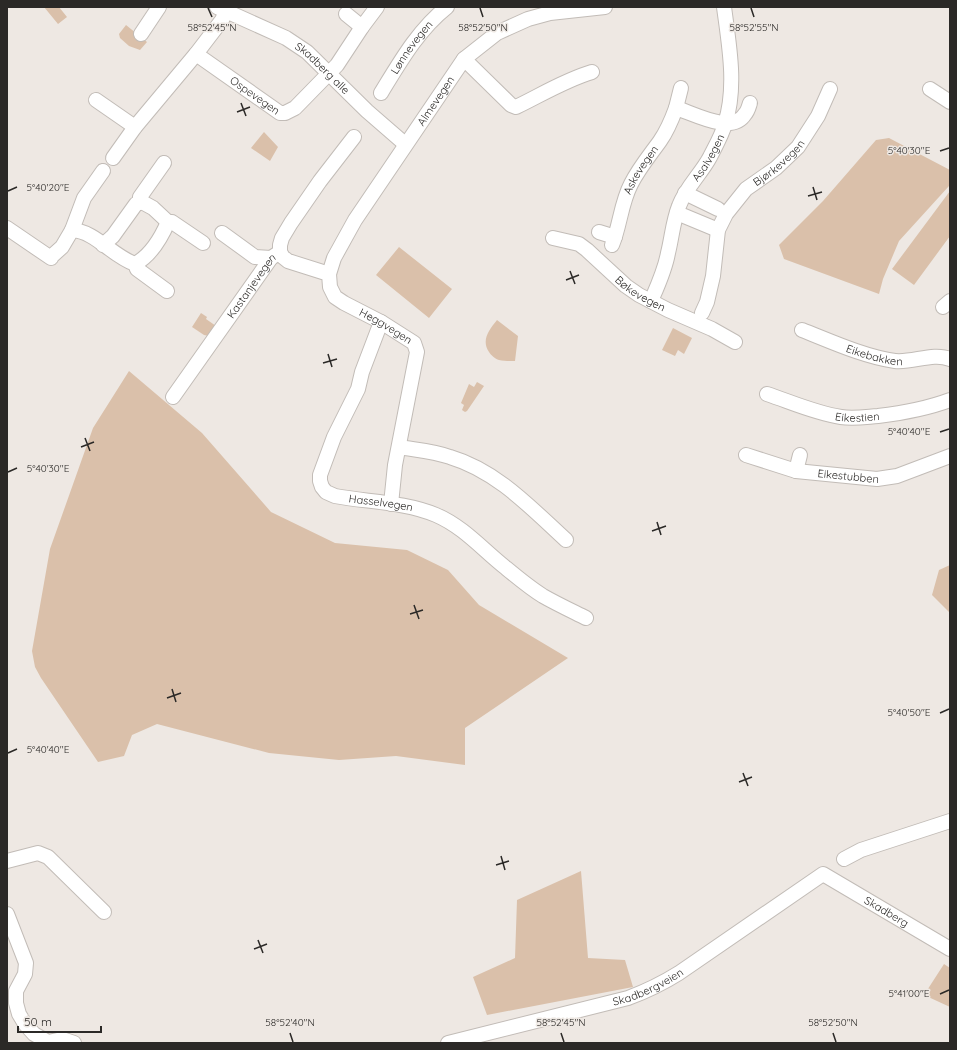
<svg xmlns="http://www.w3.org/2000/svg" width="957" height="1050" viewBox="0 0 957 1050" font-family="Quicksand,sans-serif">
	<rect width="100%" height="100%" fill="#eee8e3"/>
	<!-- green -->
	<path fill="#dac0aa" d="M44,7h15l8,10 -9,7z
		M126,25l21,17 -7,8 -11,-4 -9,-8 -1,-4z
		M264,132l14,15 -8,14 -19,-13z
		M889,138l61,32 -1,16 -50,55 -16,38 -4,15 -95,-35 -5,-14 44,-44 53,-61z
		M950,191v45l-36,49 -22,-16z
		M399,247l53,42 -23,29 -53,-43z
		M201,313l6,4 -1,2 10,7 -7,10 -5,-1 -12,-8z
		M497,320l21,16 -3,25c-5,0 -11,0 -16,-1 -4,-1 -8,-5 -10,-8 -8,-12 0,-22 8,-32z
		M673,328l19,10 -8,16 -6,-4 -3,6 -13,-6z
		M129,371l73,62 69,79 64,31 72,7 41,20 31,35 89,53 -103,70v37l-69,-9 -57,4 -70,-7 -112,-29 -25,11 -8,21 -26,6 -57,-84 -6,-11 -3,-16 18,-102 43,-121z
		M477,382l7,4 -17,25 -2,1 -3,-2 2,-5 -3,-2 8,-19 5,3z
		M950,565v48l-18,-18 7,-25z
		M581,871l7,87 37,2 8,27 -146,28 -14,-38 42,-19 2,-58z
		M944,964l6,4v39l-26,-12z"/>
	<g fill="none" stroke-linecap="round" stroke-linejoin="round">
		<!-- minor casing -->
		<g stroke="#c2bcb7" stroke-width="16">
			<g id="minor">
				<path id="s1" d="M217,7l69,31 21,14 60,59 38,33"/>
				<path d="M346,14l16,13"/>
				<path d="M141,34l18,-27"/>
				<path id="s2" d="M196,54l84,59h5l10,-5 42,-43 25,-38 15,-20"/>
				<path d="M464,59l47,46 5,2c25,-12 49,-27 76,-35"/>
				<path d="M930,89l20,13"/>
				<path id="s3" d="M381,93c19,-31 37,-63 66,-86"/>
				<path d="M96,100l39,27"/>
				<path d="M676,108l5,-20"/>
				<path d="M113,158l22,-31 61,-73 26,-34 4,-9"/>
				<path d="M685,193l33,16"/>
				<path d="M142,202l11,6 15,14h4l31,21"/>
				<path d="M142,202l-2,-5 24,-34"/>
				<path d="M677,213l41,17"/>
				<path d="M7,228l44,30 1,-2 10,-9 10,-17c23,1 40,26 63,34l2,5 30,22"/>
				<path d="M72,230l12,-32 19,-27"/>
				<path d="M599,232l16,5"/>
				<path d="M222,233l33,24 16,1"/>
				<path id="s4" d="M553,238l26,6 8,6 39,36 13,9 29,15 44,19 23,13"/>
				<path d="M103,245l10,-9 23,-32 6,-2"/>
				<path id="s5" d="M612,245c8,-19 9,-42 19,-61 8,-16 19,-29 29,-43 7,-10 12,-22 16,-33 19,6 56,27 69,6 3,-3 4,-8 5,-11"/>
				<path id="s6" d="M280,252l3,5 5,4 41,13 1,13 5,10 9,6 37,19 33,21 3,9 -22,113 -4,39"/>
				<path d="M135,264c15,-8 26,-26 33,-42"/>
				<path id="s7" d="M329,274l5,-16 21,-38 109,-161 33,-26 31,-14 22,-6 55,-6"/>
				<path id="s8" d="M651,301c7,-16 14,-31 17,-48 4,-16 5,-32 11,-47 7,-19 22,-32 31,-49 5,-10 12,-22 15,-33 12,-37 4,-79 -1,-117"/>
				<path d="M943,307l7,-6"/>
				<path id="s9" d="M702,313l5,-11 6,-26 5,-46 8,-16 20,-25 30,-21 22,-21 20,-31 12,-27"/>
				<path id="s10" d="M381,322l-19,50 -4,17 -24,48 -14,38v6l2,6 4,5 9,4c32,6 71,6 101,19 28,12 47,35 70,53 12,10 24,20 37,28 14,8 29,15 43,22"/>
				<path id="s11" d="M802,330c28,11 63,27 93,31 18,2 38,-9 55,-2"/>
				<path id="s12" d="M767,394c24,8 48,19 74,23 12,2 24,0 37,-1 25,-3 48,-7 72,-16"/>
				<path id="s13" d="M173,397l98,-139 9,-6v-7l2,-7 9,-15 29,-42 34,-44"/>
				<path d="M399,447c17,3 34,4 51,10 47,14 81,51 116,83"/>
				<path id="s14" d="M746,455l50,16 81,8 20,-3 53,-20"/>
				<path d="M796,471l4,-16"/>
				<path d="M844,859l17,-9 89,-29"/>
				<path d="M7,861l31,-8 10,4 56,55"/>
				<path d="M7,914l19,49 -1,11 -9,17v12l3,11 6,10 9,10 14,8 14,-3 12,4"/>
				<path id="s15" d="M448,1043l180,-45c19,-7 35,-15 51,-25l144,-99 127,75"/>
			</g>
		</g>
		<!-- minor -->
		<use href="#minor" stroke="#fff" stroke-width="14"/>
	</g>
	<!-- ticks -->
	<path fill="none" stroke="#2b2927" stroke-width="1.5" d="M208,8l4,9M480,8l3,9M751,8l3,9M241,103l5,13M237,112l13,-5M940,151l9,-3M813,187l4,13M8,191l9,-4M808,196l14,-4M570,271l5,13M566,280l13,-5M328,354l4,13M323,363l14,-4M940,432l9,-3M85,438l5,13M81,447l13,-5M8,472l9,-4M657,522l4,13M652,531l14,-5M414,605l5,14M410,614l13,-4M172,689l4,13M167,698l14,-5M940,713l9,-4M8,753l9,-4M743,773l5,13M739,782l13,-5M501,856l4,14M496,865l13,-4M258,940l5,13M254,949l13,-5M940,994l9,-4M290,1033l3,9M561,1033l3,9M833,1033l3,9"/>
	<g text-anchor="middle" stroke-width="3" stroke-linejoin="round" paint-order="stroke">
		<!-- street labels -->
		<g font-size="11" fill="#2b2927" stroke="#eee8e3">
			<text dy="4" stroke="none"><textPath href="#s3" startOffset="55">Lønnevegen</textPath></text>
			<text dy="4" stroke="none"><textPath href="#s1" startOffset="123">Skadberg alle</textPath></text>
			<text dy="4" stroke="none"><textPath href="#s2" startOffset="72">Ospevegen</textPath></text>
			<text dy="4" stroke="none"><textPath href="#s7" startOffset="204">Almevegen</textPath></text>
			<text dy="4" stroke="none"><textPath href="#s8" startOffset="156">Asalvegen</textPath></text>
			<text dy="4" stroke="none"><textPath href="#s9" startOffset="177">Bjørkevegen</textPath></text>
			<text dy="4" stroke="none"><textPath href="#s5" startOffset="81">Askevegen</textPath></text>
			<text dy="4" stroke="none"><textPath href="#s13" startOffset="136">Kastanjevegen</textPath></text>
			<text dy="4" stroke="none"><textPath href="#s4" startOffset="106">Bøkevegen</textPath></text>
			<text dy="4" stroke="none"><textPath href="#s6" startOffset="138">Heggvegen</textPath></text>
			<text dy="4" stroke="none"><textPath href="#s11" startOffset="77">Eikebakken</textPath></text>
			<text dy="4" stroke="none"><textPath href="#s12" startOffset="94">Eikestien</textPath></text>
			<text dy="4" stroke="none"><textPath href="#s14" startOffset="105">Eikestubben</textPath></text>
			<text dy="4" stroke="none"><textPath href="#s10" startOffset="240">Hasselvegen</textPath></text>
			<text dy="4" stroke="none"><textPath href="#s15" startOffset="491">Skadberg</textPath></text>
			<text dy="4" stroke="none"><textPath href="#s15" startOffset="208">Skadbergveien</textPath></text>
		</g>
	</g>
	<g font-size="10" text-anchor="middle" fill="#2b2927" stroke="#eee8e3" stroke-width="3" stroke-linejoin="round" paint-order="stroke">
		<text x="212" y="31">58°52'45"N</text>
		<text x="483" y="31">58°52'50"N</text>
		<text x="754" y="31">58°52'55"N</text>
		<text x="909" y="154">5°40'30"E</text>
		<text x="48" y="191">5°40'20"E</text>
		<text x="909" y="435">5°40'40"E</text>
		<text x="48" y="472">5°40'30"E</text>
		<text x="909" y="716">5°40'50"E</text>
		<text x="48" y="753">5°40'40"E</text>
		<text x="909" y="997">5°41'00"E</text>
		<text x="290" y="1026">58°52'40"N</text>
		<text x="561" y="1026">58°52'45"N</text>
		<text x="833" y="1026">58°52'50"N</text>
	</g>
	<!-- border -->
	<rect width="957" height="1050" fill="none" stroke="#2b2927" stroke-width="16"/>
	<!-- scale -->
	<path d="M18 1026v6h83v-6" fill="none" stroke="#2b2927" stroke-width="2"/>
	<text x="24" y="1026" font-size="12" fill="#2b2927" stroke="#eee8e3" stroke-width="3" paint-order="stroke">50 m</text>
</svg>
